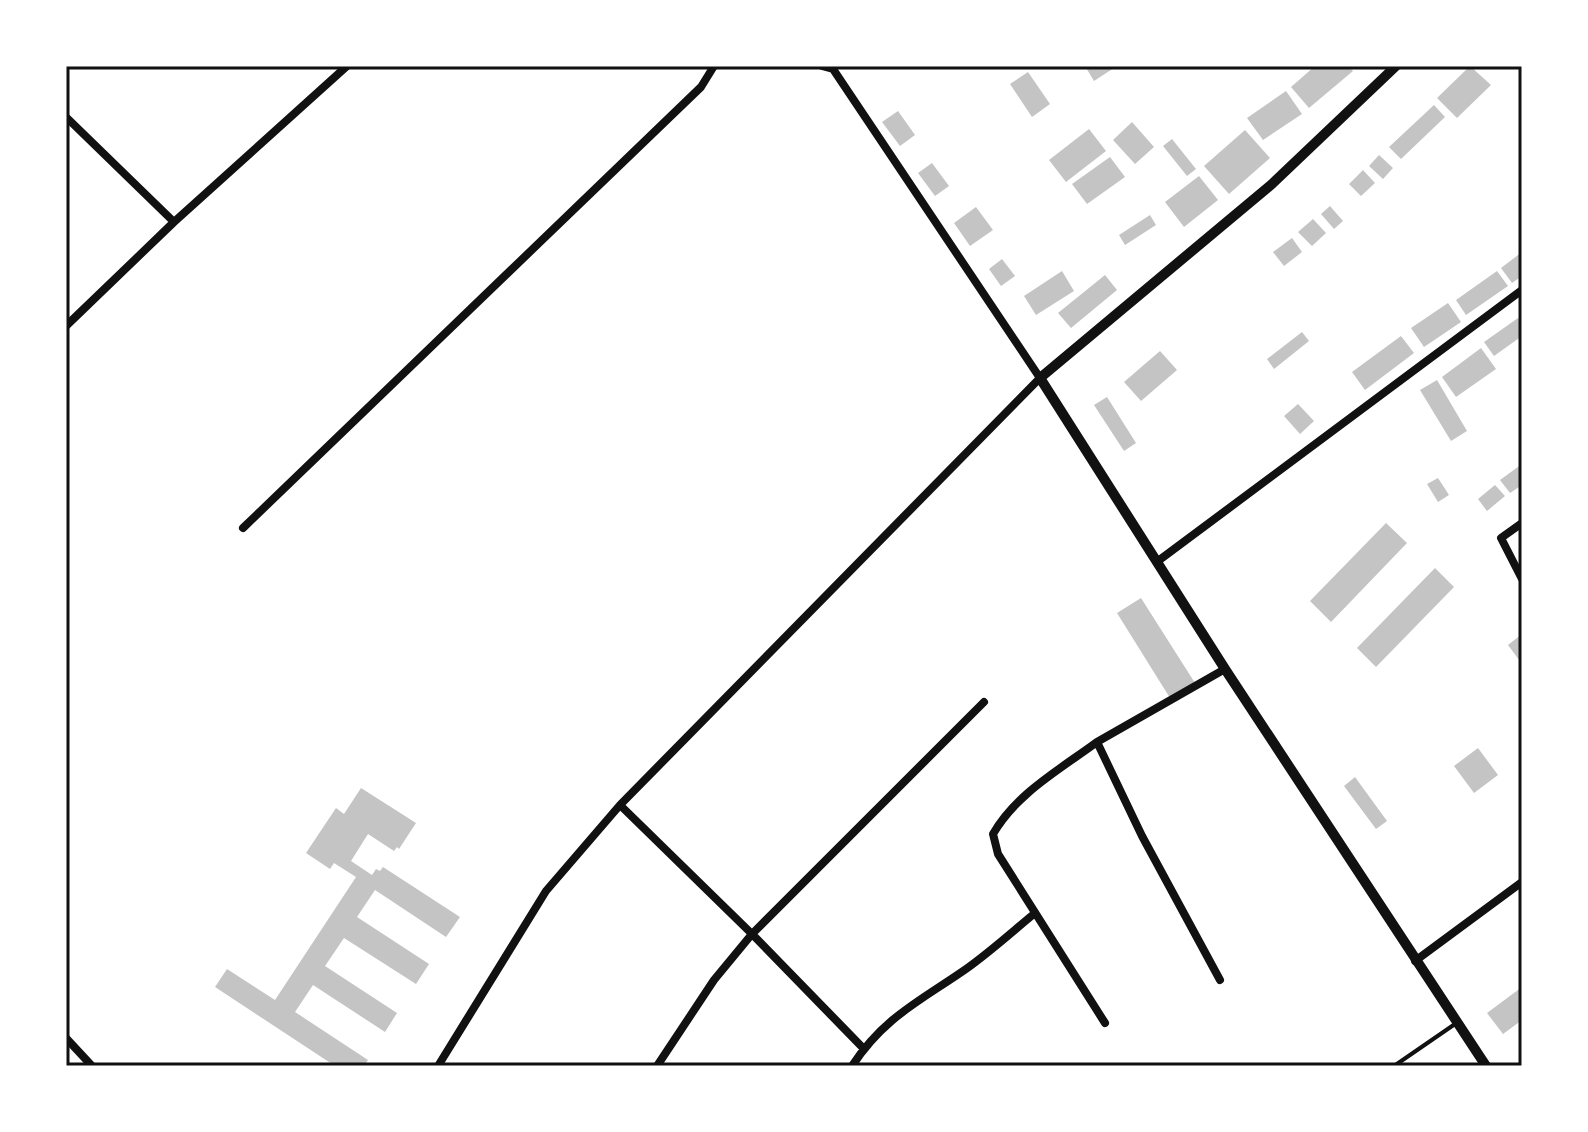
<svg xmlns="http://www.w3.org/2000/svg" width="1588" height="1132" viewBox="0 0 1588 1132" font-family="Roboto,sans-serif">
	<rect width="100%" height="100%" fill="#fff"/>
	<!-- building -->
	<path fill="#c4c4c4" d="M1085,66h32l-23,15z
		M1315,66h33l5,5 -44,37 -18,-21z
		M1470,66l21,19 -34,33 -20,-20z
		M1028,72l22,32 -18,13 -22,-33z
		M1286,91l16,23 -39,26 -16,-22z
		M1434,105l11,12 -44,42 -12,-12z
		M898,111l17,24 -15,11 -18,-24z
		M1132,122l22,25 -19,17 -22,-24z
		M1089,129l17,22 -40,31 -17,-22z
		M1245,130l25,28 -41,36 -25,-28z
		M1172,139l24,30 -9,7 -24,-30z
		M1379,155l14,13 -10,11 -14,-13z
		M1110,157l15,20 -38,27 -15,-20z
		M932,163l17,23 -14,10 -17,-23z
		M1363,170l12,13 -14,13 -12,-12z
		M1199,176l19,24 -34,27 -19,-25z
		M1330,206l13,15 -9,8 -13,-15z
		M976,207l17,23 -23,16 -16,-23z
		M1150,215l6,10 -31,20 -6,-10z
		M1313,219l13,14 -14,13 -14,-14z
		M1292,238l10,14 -18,14 -11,-14z
		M1522,252v24l-10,7 -11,-15z
		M1002,259l13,17 -14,10 -12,-17z
		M1062,271l12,20 -38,24 -12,-19z
		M1497,271l11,15 -42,29 -10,-15z
		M1105,275l12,15 -46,38 -13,-15z
		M1448,303l13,19 -37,25 -13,-19z
		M1518,318l4,6v12l-28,20 -10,-14z
		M1302,332l7,9 -35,28 -7,-10z
		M1401,336l13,17 -49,37 -13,-18z
		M1481,348l15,21 -40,28 -14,-20z
		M1160,351l17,19 -36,31 -17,-19z
		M1437,380l30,51 -16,10 -31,-51z
		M1107,397l29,46 -12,8 -30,-46z
		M1298,404l16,17 -14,13 -16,-18z
		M1522,464v21l-12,8 -10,-13z
		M1438,478l11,17 -11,7 -11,-18z
		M1495,485l10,11 -18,15 -9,-12z
		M1386,523l21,20 -76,79 -21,-21z
		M1435,568l19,19 -78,80 -19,-19z
		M1141,598l54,85 -25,15 -53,-85z
		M1522,634v30l-14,-19z
		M1478,748l20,27 -24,18 -20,-27z
		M1355,777l32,44 -11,8 -32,-43z
		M361,788l55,35 -17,26 -2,-2 -3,4 -26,-17 -17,27 21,14 4,-6 4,2 3,-4 77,50 -14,20 -71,-47 -18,27 72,47 -13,20 -72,-46 -19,28 72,47 -12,19 -72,-47 -18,27 73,48 -4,6h-29l-120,-79 12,-18 48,31 81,-123 -22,-14 -4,6 -24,-16 30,-45 8,6z
		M1522,987v33l-19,14 -16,-21z"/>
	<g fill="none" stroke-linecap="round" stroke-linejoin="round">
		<!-- service -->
		<path stroke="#111" stroke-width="4" d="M1394,1066l61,-42"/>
		<!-- minor -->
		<path stroke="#111" stroke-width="8" d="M66,117l108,105
			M66,326l108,-104 173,-156
			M1522,523l-21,15 21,41
			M243,528l458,-441 13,-21
			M1158,561l364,-271
			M1097,742l128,-73
			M620,805l132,129 -38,46 -57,86
			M1415,961l107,-79
			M1105,1023l-107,-169 -5,-20c24,-41 66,-64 104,-92l45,94 78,144
			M66,1038l26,28
			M864,1049l-112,-115 232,-232
			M438,1066l108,-175 74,-86 420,-427 -207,-309 -11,-3
			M852,1066c32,-49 68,-65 114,-97 24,-17 46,-37 69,-56"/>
		<!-- tertiary -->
		<path stroke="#111" stroke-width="10" d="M1396,66l-124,118 -232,194 185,291 261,397"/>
	</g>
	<!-- border -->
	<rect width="1588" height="1132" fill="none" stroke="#ffffff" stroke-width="136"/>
	<rect x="68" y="68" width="1452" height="996" fill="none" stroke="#111" stroke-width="3"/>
</svg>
